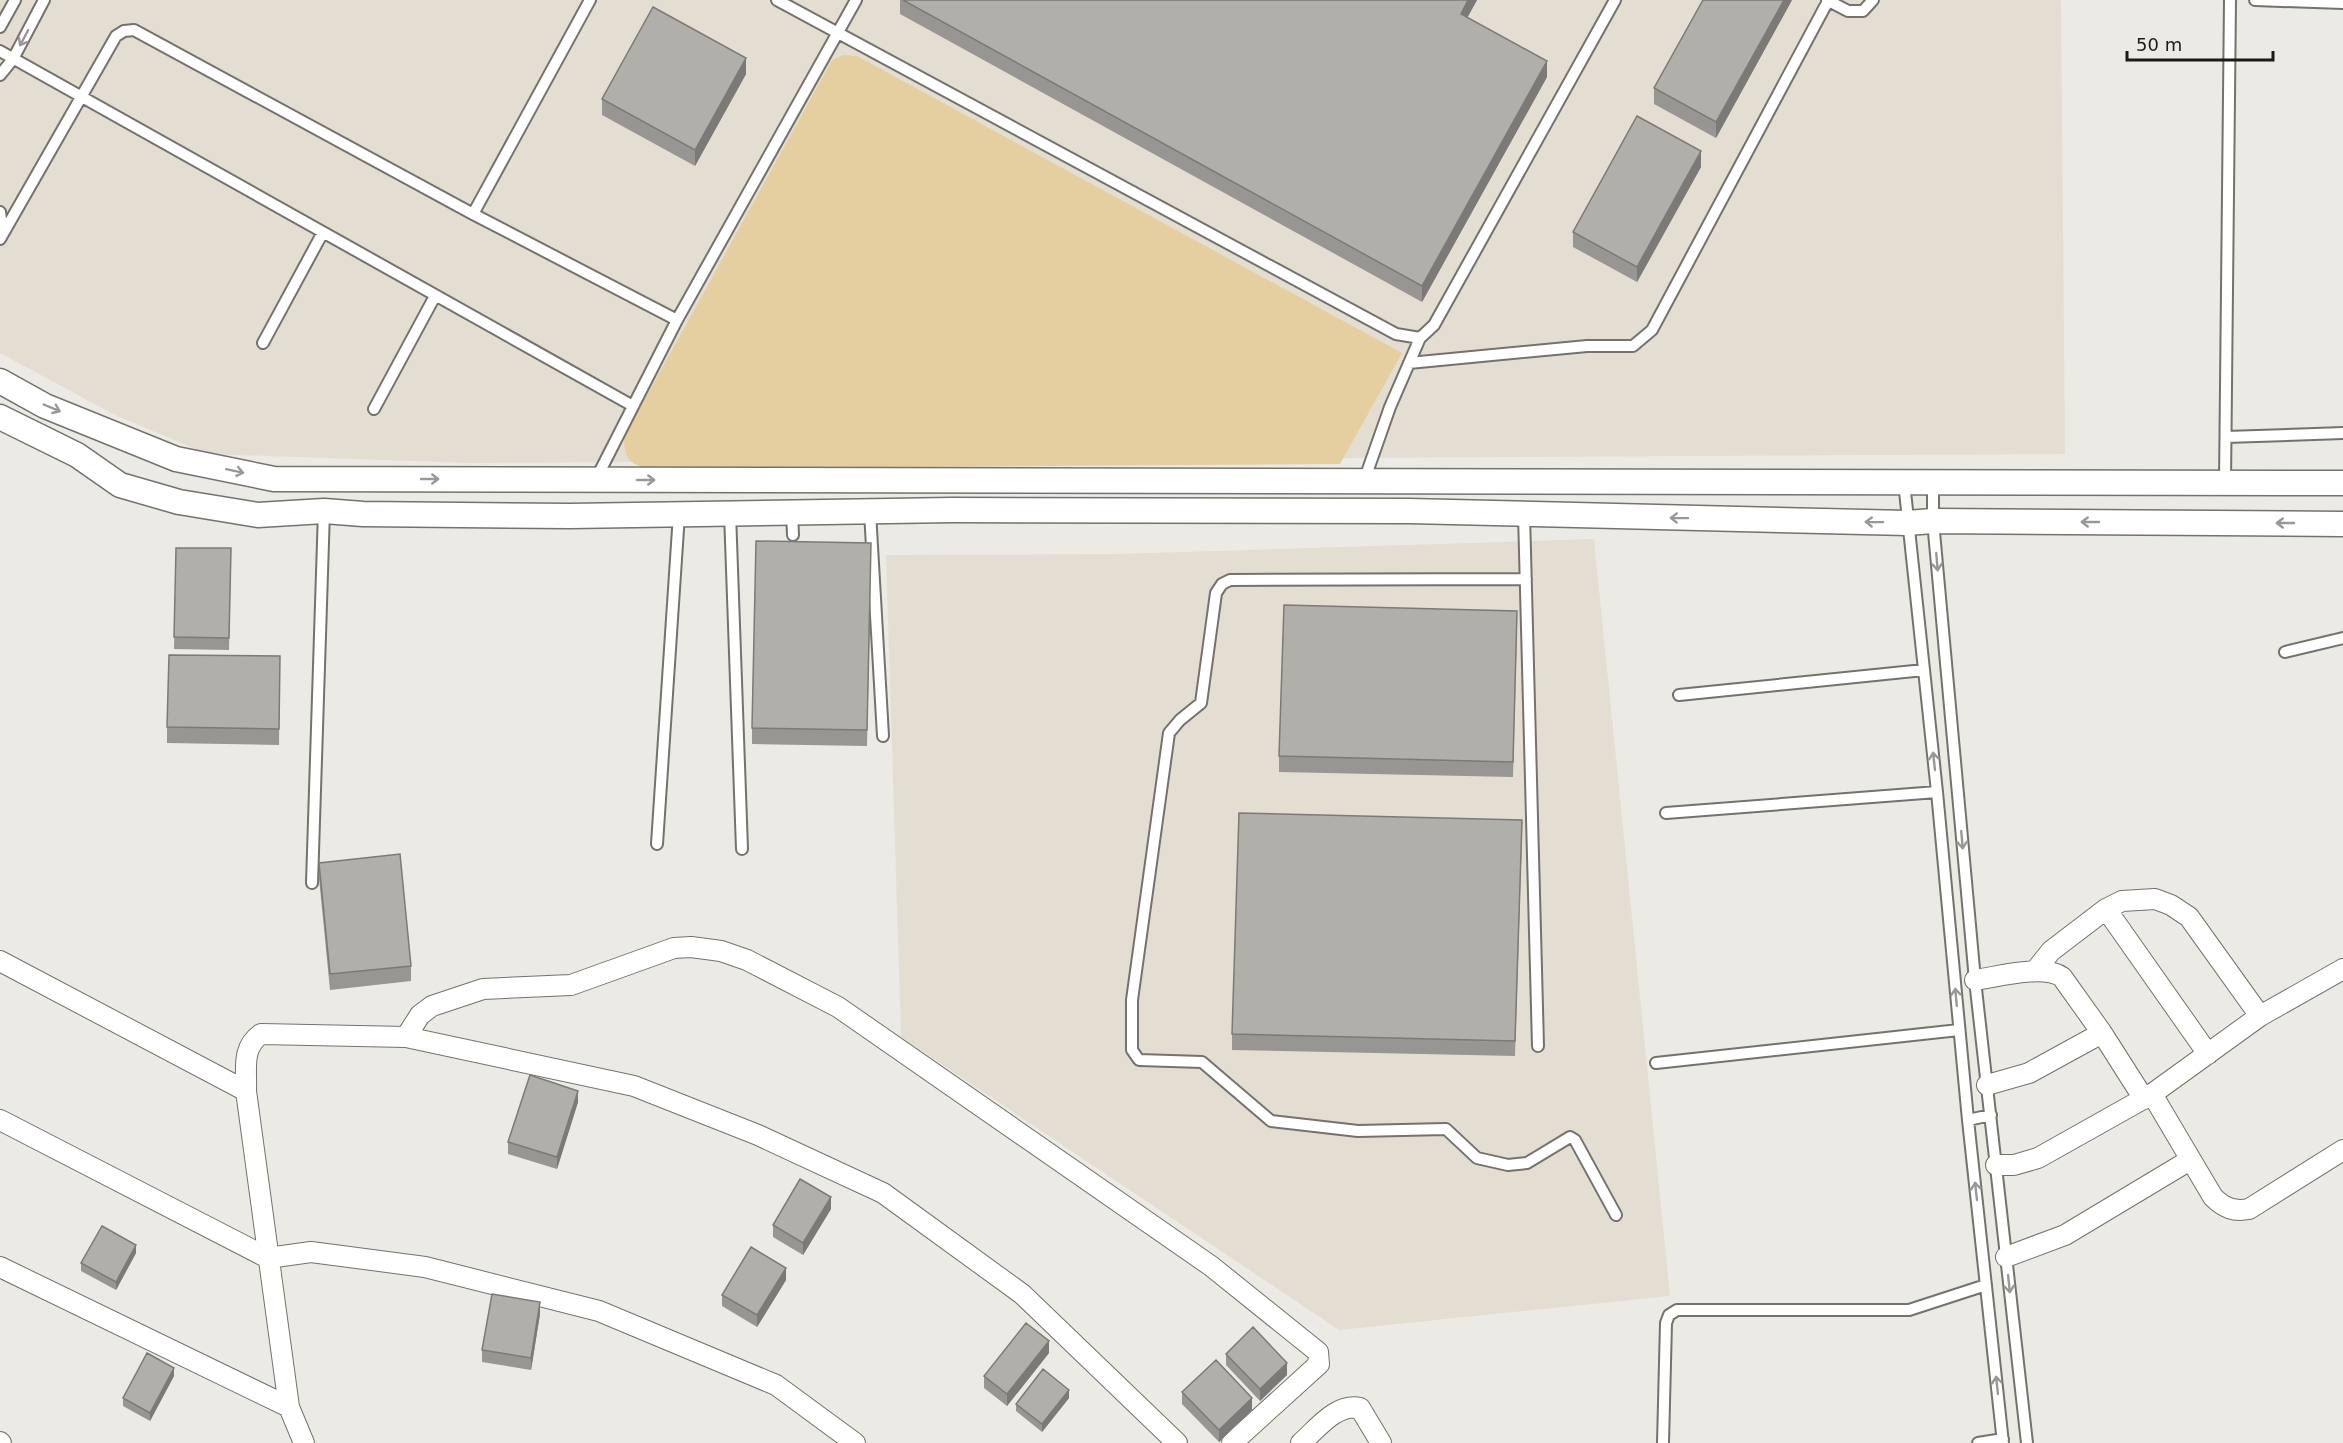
<svg xmlns="http://www.w3.org/2000/svg" width="2343" height="1443" viewBox="0 0 2343 1443" font-family="'DejaVu Sans',sans-serif">
	<rect width="100%" height="100%" fill="#eceae5"/>
	<!-- built -->
	<path fill="#e4ded2" d="M0,0h2061l4,454 -1596,9 -262,-9 -92,-39 -115,-62z
		M1594,539l76,757 -331,34 -438,-293 -15,-482 233,-1z"/>
	<!-- green -->
	<path fill="#e5cfa1" d="M843,55l14,1 545,297 -62,111 -692,5c-20,-5 -24,-13 -24,-32l208,-377z"/>
	<g fill="none" stroke-linecap="round" stroke-linejoin="round">
		<!-- service casing -->
		<g stroke="#74726d" stroke-width="14">
			<path id="service" d="M777,0l619,334 24,4 14,-13 181,-325
				M1827,0l21,11h15l10,-11
				M2255,0l88,3
				M0,27l15,-27
				M0,51l633,355
				M0,75l13,-16 31,-59
				M0,212l3,22
				M473,214l117,-214
				M0,239l116,-203 8,-5 10,-1 339,184 204,106
				M263,343l59,-109
				M1409,363l178,-17h46l19,-16 176,-329
				M374,409l61,-113
				M2226,437l117,-4
				M596,479l81,-159 179,-320
				M1364,481l26,-74 30,-69
				M1904,482l33,310 31,328 35,323
				M1933,482v39l42,459 52,463
				M2225,483l5,-483
				M870,512l13,224
				M730,513l12,336
				M792,513l1,22
				M1524,514l14,532
				M1526,579l-296,1 -8,4 -6,9 -15,110 -21,17 -11,13 -37,267v50l7,10 63,2 69,59 87,10 88,-2 31,29 31,7 19,-2 43,-26 5,3 41,75
				M2285,652l58,-14
				M1679,695l245,-25
				M1666,813l271,-21
				M657,844l22,-330
				M312,883l12,-372
				M1656,1063l303,-33
				M1968,1120l23,-5
				M1663,1443l3,-120 3,-8 8,-5h232l77,-25
				M1978,1443l25,-4"/>
		</g>
		<!-- minor casing -->
		<g stroke="#74726d" stroke-width="22">
			<path id="minor" d="M2106,909l102,145
				M0,961l246,130
				M2035,971l16,-20 55,-42 16,-8 33,-2 16,6 18,12 71,99
				M1975,980c22,-3 69,-16 87,-3l40,56 -73,40 -42,12
				M2102,1033l42,66
				M406,1037l14,-22 12,-9 51,-17 88,-4 103,-37 17,-1 30,4 26,9 91,47 373,259 107,86 1,12 -87,79
				M2152,1094l61,103c11,11 21,15 36,12l94,-59
				M0,1120l268,138 43,-6 114,15 174,44 177,74 79,58
				M1996,1165h18l24,-7 114,-64 108,-78 83,-47
				M2006,1257l59,-22 125,-75
				M0,1267l289,140
				M0,1442l1,1
				M304,1443l-15,-36 -43,-316c1,-22 -5,-43 15,-57l145,3 228,49 124,49 125,58 139,101 155,149
				M1301,1443c16,-14 35,-40 59,-35l21,35"/>
		</g>
		<!-- tertiary casing -->
		<g stroke="#74726d" stroke-width="27">
			<path id="tertiary" d="M0,381l45,25 131,53 98,20 2069,4
				M0,417l77,38 43,30 59,17 79,13 66,-4 39,3 207,2 382,-6 457,1 498,12 26,-2 410,3"/>
		</g>
		<!-- service -->
		<use href="#service" stroke="#fff" stroke-width="10"/>
		<!-- minor -->
		<use href="#minor" stroke="#fff" stroke-width="20"/>
		<!-- tertiary -->
		<use href="#tertiary" stroke="#fff" stroke-width="24"/>
	</g>
	<!-- wall -->
	<path fill="#989692" d="M900,0h577l-10,18 80,59 -125,225 -522,-288z
		M1792,0l-76,138 -62,-34v-16z
		M746,74l-51,92 -93,-51v-16z
		M1701,167l-64,115 -64,-35v-15z
		M176,548h55l-2,102 -55,-1z
		M871,559l-4,187 -115,-2v-16z
		M1517,627l-4,150 -234,-5v-16z
		M280,656l-1,89 -112,-2v-16z
		M1522,836l-7,220 -283,-6v-16z
		M319,863l92,103v15l-81,9 -11,-112z
		M578,1102l-21,67 -49,-15v-12z
		M831,1209l-28,46 -30,-18v-12z
		M136,1253l-20,37 -35,-19v-8z
		M786,1280l-29,47 -35,-21v-11z
		M540,1314l-9,56 -49,-8v-12z
		M1049,1353l-42,53 -23,-18v-12z
		M1226,1354l61,21 -27,26 -34,-36z
		M174,1376l-24,45 -27,-15v-8z
		M1182,1392l70,18 -33,32 -37,-38z
		M1069,1398l-27,34 -26,-21v-7z"/>
	<!-- shaded-wall -->
	<path fill="#7c7a77" d="M1468,0h9l-16,29v-15z
		M1784,0h8l-76,138v-16z
		M746,58v16l-51,92v-16z
		M1547,61v16l-125,225v-16z
		M1701,151v16l-64,115v-15z
		M578,1091v11l-21,67v-12z
		M831,1197v12l-28,46v-12z
		M136,1245v8l-20,37v-8z
		M786,1268v12l-29,47v-12z
		M540,1302v12l-9,56v-12z
		M1049,1341v12l-42,53v-12z
		M1287,1363v12l-27,26v-12z
		M174,1368v8l-24,45v-8z
		M1069,1390v8l-27,34v-8z
		M1252,1398v12l-33,32v-12z"/>
	<!-- building -->
	<path fill="#b1afaa" stroke="#7c7a77" stroke-width="1.5" d="M903,0h565l-7,14 86,47 -125,225z
		M1703,0h81l-68,122 -62,-34z
		M653,7l93,51 -51,92 -93,-51z
		M1637,116l64,35 -64,116 -64,-35z
		M756,541l115,2 -4,187 -115,-2z
		M176,548h55l-2,90 -55,-1z
		M1284,605l233,6 -4,151 -234,-6z
		M169,655l111,1 -1,73 -112,-2z
		M1239,813l283,7 -7,221 -283,-7z
		M400,854l11,112 -81,8 -11,-111z
		M530,1075l48,16 -21,66 -49,-15z
		M800,1179l31,18 -28,46 -30,-18z
		M102,1226l34,19 -20,37 -35,-19z
		M751,1247l35,21 -29,47 -35,-20z
		M492,1294l48,8 -9,56 -49,-8z
		M1026,1323l23,18 -42,53 -23,-18z
		M1253,1327l34,36 -27,26 -34,-35z
		M147,1353l27,15 -24,45 -27,-15z
		M1216,1360l36,38 -33,32 -37,-38z
		M1043,1369l26,21 -27,34 -26,-20z"/>
	<!-- one-way arrows -->
	<defs><path id="oneway-shaft" d="M-6 0H5M1.5-3L5.5 0L1.5 3" fill="none" stroke-width="1.6" stroke-linecap="round" stroke-linejoin="round" transform="scale(1.5)"/></defs>
	<g stroke="#989897">
		<use href="#oneway-shaft" transform="translate(24 38) rotate(118)"/>
		<use href="#oneway-shaft" transform="translate(52 408) rotate(23)"/>
		<use href="#oneway-shaft" transform="translate(235 471) rotate(12)"/>
		<use href="#oneway-shaft" transform="translate(430 479)"/>
		<use href="#oneway-shaft" transform="translate(646 480)"/>
		<use href="#oneway-shaft" transform="translate(1679 518) rotate(-179)"/>
		<use href="#oneway-shaft" transform="translate(1874 522) rotate(-179)"/>
		<use href="#oneway-shaft" transform="translate(2090 522) rotate(-180)"/>
		<use href="#oneway-shaft" transform="translate(2285 523) rotate(-180)"/>
		<use href="#oneway-shaft" transform="translate(1937 562) rotate(85)"/>
		<use href="#oneway-shaft" transform="translate(1934 761) rotate(-96)"/>
		<use href="#oneway-shaft" transform="translate(1962 840) rotate(85)"/>
		<use href="#oneway-shaft" transform="translate(1956 997) rotate(-95)"/>
		<use href="#oneway-shaft" transform="translate(1976 1191) rotate(-96)"/>
		<use href="#oneway-shaft" transform="translate(2009 1284) rotate(84)"/>
		<use href="#oneway-shaft" transform="translate(1997 1385) rotate(-96)"/>
	</g>
	<!-- scale -->
	<path d="M2127 51v9h146v-9" fill="none" stroke="#1b1a18" stroke-width="3"/>
	<text x="2136" y="51" font-size="18" fill="#1b1a18" stroke="#eceae5" stroke-width="4.5" paint-order="stroke">50 m</text>
</svg>
